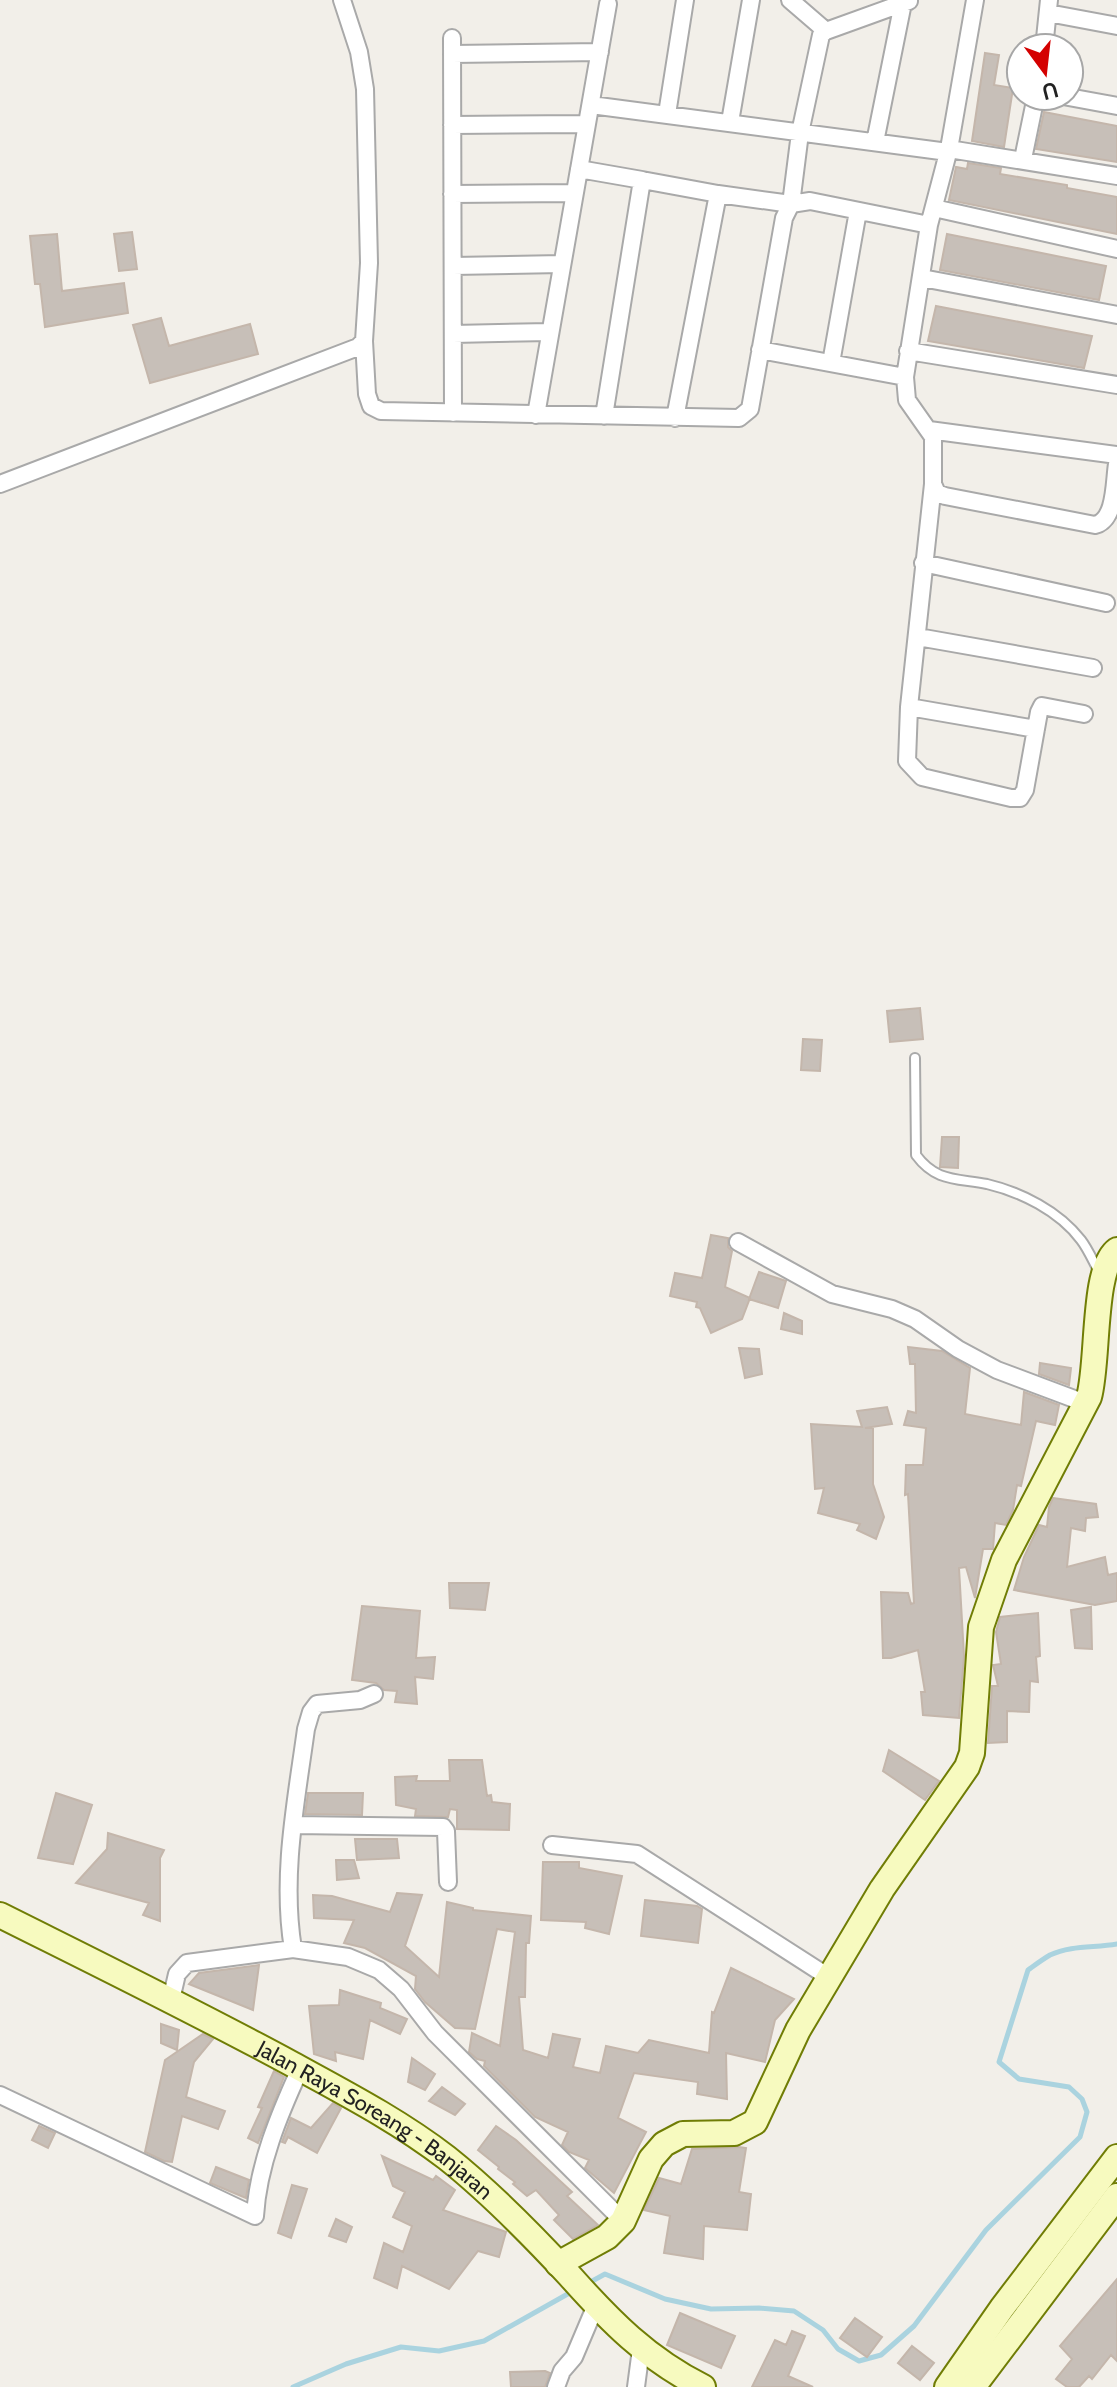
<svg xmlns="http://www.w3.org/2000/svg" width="1117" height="2387" viewBox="0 0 1117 2387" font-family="Cabin,sans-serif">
	<rect width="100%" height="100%" fill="#f2efe9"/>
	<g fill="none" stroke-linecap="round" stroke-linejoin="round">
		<!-- stream -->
		<path stroke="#aad3df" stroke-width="5" d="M585,2285l20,-11 60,25 46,10 48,-1 35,3 29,19 15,19 21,12 22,-6 33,-29 72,-96 94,-93 7,-25 -5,-13 -13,-12 -50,-8 -20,-17 29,-92c7,-5 15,-11 22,-15 21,-10 45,-7 67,-11
			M293,2387l53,-23 55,-17 38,4 45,-10 89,-50"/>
	</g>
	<!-- building -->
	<path fill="#c7bfb8" stroke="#c4b6ab" stroke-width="2" d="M985,53l14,2 -5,30 19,3 -9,59 -32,-6z
		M1044,112l73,14v36l-81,-13z
		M968,163l33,5 -1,6 67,11v3l50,9v37l-168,-34 7,-33 11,2z
		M132,232l5,37 -18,2 -5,-37z
		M57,234l5,57 62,-8 4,30 -83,14 -5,-43h-5l-5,-48z
		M947,234l159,32 -7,34 -159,-30z
		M936,306l156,30 -8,32 -156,-27z
		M161,318l8,28 81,-22 8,30 -108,29 -17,-58z
		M920,1008l3,31 -33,3 -3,-31z
		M803,1039l19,1 -2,31 -19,-1z
		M942,1137h17l-1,31 -18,-1z
		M711,1235l17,3v9l4,4 -7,36 25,11 -8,21 -31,14 -11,-25 -4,-1 1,-5 -27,-6 5,-23 27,5z
		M759,1272l27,9 -8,27 -29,-9z
		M784,1313l18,8v13l-21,-5z
		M908,1347l34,4 28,17 -5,46 56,11 3,-33 35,13 -4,20 -19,-4 -15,65 -4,-1 -4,25 -7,15 -11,-2 -2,26h-10l-8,49 -9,-31 -7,1 5,88 -5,62 -36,-3 -2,-23h4l-7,-42 -27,8h-8l-2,-66 27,1 3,11 3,-1 -6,-109 -3,1 1,-30h17l3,-37 -22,-3 4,-14 8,2 -1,-49h-5z
		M739,1348l20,1 3,25 -17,4z
		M1040,1363l31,5 -2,17 -30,-11z
		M887,1407l5,17 -27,4h8v56l11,33 -8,22 -19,-9 3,-6 -42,-11 6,-25 -9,1 -4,-65 51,3 -5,-16z
		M1053,1498l43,6 2,13 -12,1 -1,13 -14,-3 -4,39 38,-10 3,18 9,-2v28l-22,4 -81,-15 10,-33 15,-32 8,2 2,-20z
		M449,1583h40l-4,27 -35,-2z
		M362,1606l58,5 -4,47 19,-1 -2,22 -18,-2 2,27 -22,-2 2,-11 -13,-1 -8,-7 -24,-3z
		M1091,1607l1,42 -17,-1 -4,-38z
		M1038,1613l2,43 -4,1 2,25 -8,-1 -1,31 -22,-1v31l-19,1 4,-57h6l-5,-21 8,-1 -5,-32 4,-15z
		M889,1750l50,31 -14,19 -42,-29z
		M449,1760h33l5,36 4,-1 1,7 18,2 -1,26 -52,-1v-19l-7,-1 -2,8 -33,-1 1,-7 -20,-4 -1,-28 22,-1 -1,5h34z
		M56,1793l36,12 -19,59 -35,-6z
		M308,1793h55l-1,22 -57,-1z
		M108,1833l56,17 -4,8v63l-17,-6 6,-12 -73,-20 31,-34z
		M355,1839h42l2,19 -42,2z
		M336,1860h18l5,18 -22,2z
		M543,1862h36v6l43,8 -13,58 -24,-6 1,-6 -45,-2z
		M397,1893l25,2 -17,51 34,31 8,-75 26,6v2l58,6 -2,27h-3l-1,54h-6l4,53 25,8 5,-24 27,5 -7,28 27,6 6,-27 32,7 11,-13 60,13 3,-41 2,1 17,-45 63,31 -19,21 -10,42 -39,-9 1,46 -30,-5 1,-12 -64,-9 -16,45 28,14 -32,61 -29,-25 4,-8 -20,-8 -7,-7 6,-13 -33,-15 -51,-51 1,-5 -8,-2 -8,-7 3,-19 28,13 15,-114 -18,-3 -22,100 -20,-1 -30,-26 -10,-13 1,-13 -51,-28 -21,-5 10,-23 -40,-2 -1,-23 19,1 58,16z
		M645,1900l52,6 5,3 -4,34 -57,-7z
		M259,1965l-6,45 -64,-26 10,-11z
		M340,1990l41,13 -1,5 27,11 -7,15 -30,-14 -7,39 -28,-7 1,9 -22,-7 -5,-48 30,-1z
		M161,2024l18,6 -2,20 -16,-7z
		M203,2034l10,5 -19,23 -8,35 39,14 -7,18 -36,-13 -10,46 -8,-1 -19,-9 20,-92z
		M412,2058l23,16 -10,16 -17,-8z
		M274,2071l10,6 -26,66 -10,-5 14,-30 -4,-1z
		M442,2087l23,17 -10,11 -26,-14z
		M333,2103l8,5 -24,45 -29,-16 -3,6 -3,-1 9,-24 20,10z
		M39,2126l16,7 -7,15 -16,-8z
		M496,2126l20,14 56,52 -5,4 31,29 -25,14 -19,-19 5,-5 -23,-25 -9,6 -14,-12 2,-2 -17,-13 1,-2 -21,-17z
		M739,2147l7,1 -7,44 12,2 -4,36 -43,-4 -1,33 -39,-6 6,-37 -26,-6 15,-32 22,6 11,-35z
		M382,2156l51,24 3,-4 19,14 -12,20 63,22 -7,25 -21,-6 -29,38 -47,-23 -5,22 -23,-10 10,-35 19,9 9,-26 -19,-9 12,-25 -12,-6z
		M216,2167l33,13 -3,18 -36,-15z
		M292,2185l15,4 -16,49 -13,-5z
		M336,2219l16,8 -6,15 -17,-6z
		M1117,2279v82l-6,-6 -19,24 -3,-3 -10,11h-12l-11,-8 16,-20 -12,-13z
		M680,2313l55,23 -14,32 -54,-23z
		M855,2318l27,19 -15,20 -27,-19z
		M792,2331l13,5 -17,40 25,11h-61l23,-47 11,5z
		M912,2346l22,17 -14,17 -22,-17z
		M545,2371l5,2 -5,14h-34l-1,-15z"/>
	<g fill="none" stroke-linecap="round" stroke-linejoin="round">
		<!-- lane casing -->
		<g stroke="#a9a9a9" stroke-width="12">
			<path id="lane" d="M915,1058l1,97c20,27 40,23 71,29 34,8 72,27 94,56 7,9 12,21 18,32"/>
		</g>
		<!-- street casing -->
		<g stroke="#a9a9a9" stroke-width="20">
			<path id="street" d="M790,0l36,31 83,-30
				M975,0l-26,149 -20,76 -24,152 2,23 26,37v47l4,9 8,3 150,29c21,-5 19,-43 22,-61
				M1048,13l69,13
				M452,38l1,375
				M1044,48l5,-48
				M452,54l148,-2
				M1063,96l54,10
				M591,105l357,47
				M667,114l18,-114
				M730,122l21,-122
				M452,125l135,-1
				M875,142l28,-139
				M949,149l168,27
				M1023,159l13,-63
				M579,169l63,11
				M452,194l123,-1
				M718,194l73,10 9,-71 21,-98 5,-4
				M934,208l183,41
				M453,266l109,-2
				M922,278l195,37
				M453,334l97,-2
				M364,341l3,53 4,12 10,5 358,7 11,-9 34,-191 7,-14 19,-3 119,24
				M760,350l145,27
				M908,351l209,34
				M831,363l27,-152
				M536,415l72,-411
				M604,416l38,-236 76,14 -43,224
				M929,430l188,25
				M0,484l358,-137 6,-6 5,-78 -4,-174 -6,-37 -17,-52
				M933,484l-24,223 -2,54 15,16 89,21h9l5,-8 14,-78 3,-6 42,8
				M923,563l183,40
				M918,637l175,31
				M909,707l127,22
				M738,1242l94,52 60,15 23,10 43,30 39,21 88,33
				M374,1694l-14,6 -43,4 -6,8 -5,17c-10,73 -25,147 -13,220l55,8 31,13 22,19 34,44 188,188
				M294,1825l149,2 3,4 2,51
				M552,1845l85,9 193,124
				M171,2000l6,-26 10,-11 106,-14
				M0,2095l255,121c3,-51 24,-101 45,-147
				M556,2387l6,-16 12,-14 22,-52
				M636,2387l5,-38"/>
		</g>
		<!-- secondary casing -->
		<g stroke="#707d05" stroke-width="28">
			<g id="secondary">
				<path id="s1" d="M0,1915c98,49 196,97 292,149 53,29 107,57 155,94 44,35 84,76 122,117 41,46 78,84 134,112"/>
				<path d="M558,2264l49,-27 16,-16 28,-62 13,-15 19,-10 51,-1 21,-11 43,-92 84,-141 85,-122 5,-14 9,-126 23,-67 85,-163c10,-35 3,-129 28,-147"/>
				<path d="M947,2387l55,-79 115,-151"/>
				<path d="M973,2387l144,-191"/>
			</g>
		</g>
		<!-- lane -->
		<use href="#lane" stroke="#fff" stroke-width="8"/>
		<!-- street -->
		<use href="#street" stroke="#fff" stroke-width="16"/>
		<!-- secondary -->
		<use href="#secondary" stroke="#f7fabf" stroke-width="24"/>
	</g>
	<g text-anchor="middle" stroke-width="8" stroke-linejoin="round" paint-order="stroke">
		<!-- street labels -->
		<g font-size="22" fill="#222" stroke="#fff">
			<text dy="8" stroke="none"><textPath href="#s1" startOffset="428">Jalan Raya Soreang - Banjaran</textPath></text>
		</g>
	</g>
	<!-- north arrow -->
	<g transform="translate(1045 72) rotate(165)"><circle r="38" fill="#ffffff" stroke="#a7a7a7" stroke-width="2"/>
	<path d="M0-6L14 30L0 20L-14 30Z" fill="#d40000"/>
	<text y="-12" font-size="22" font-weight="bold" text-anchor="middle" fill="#222222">U</text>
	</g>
</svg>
